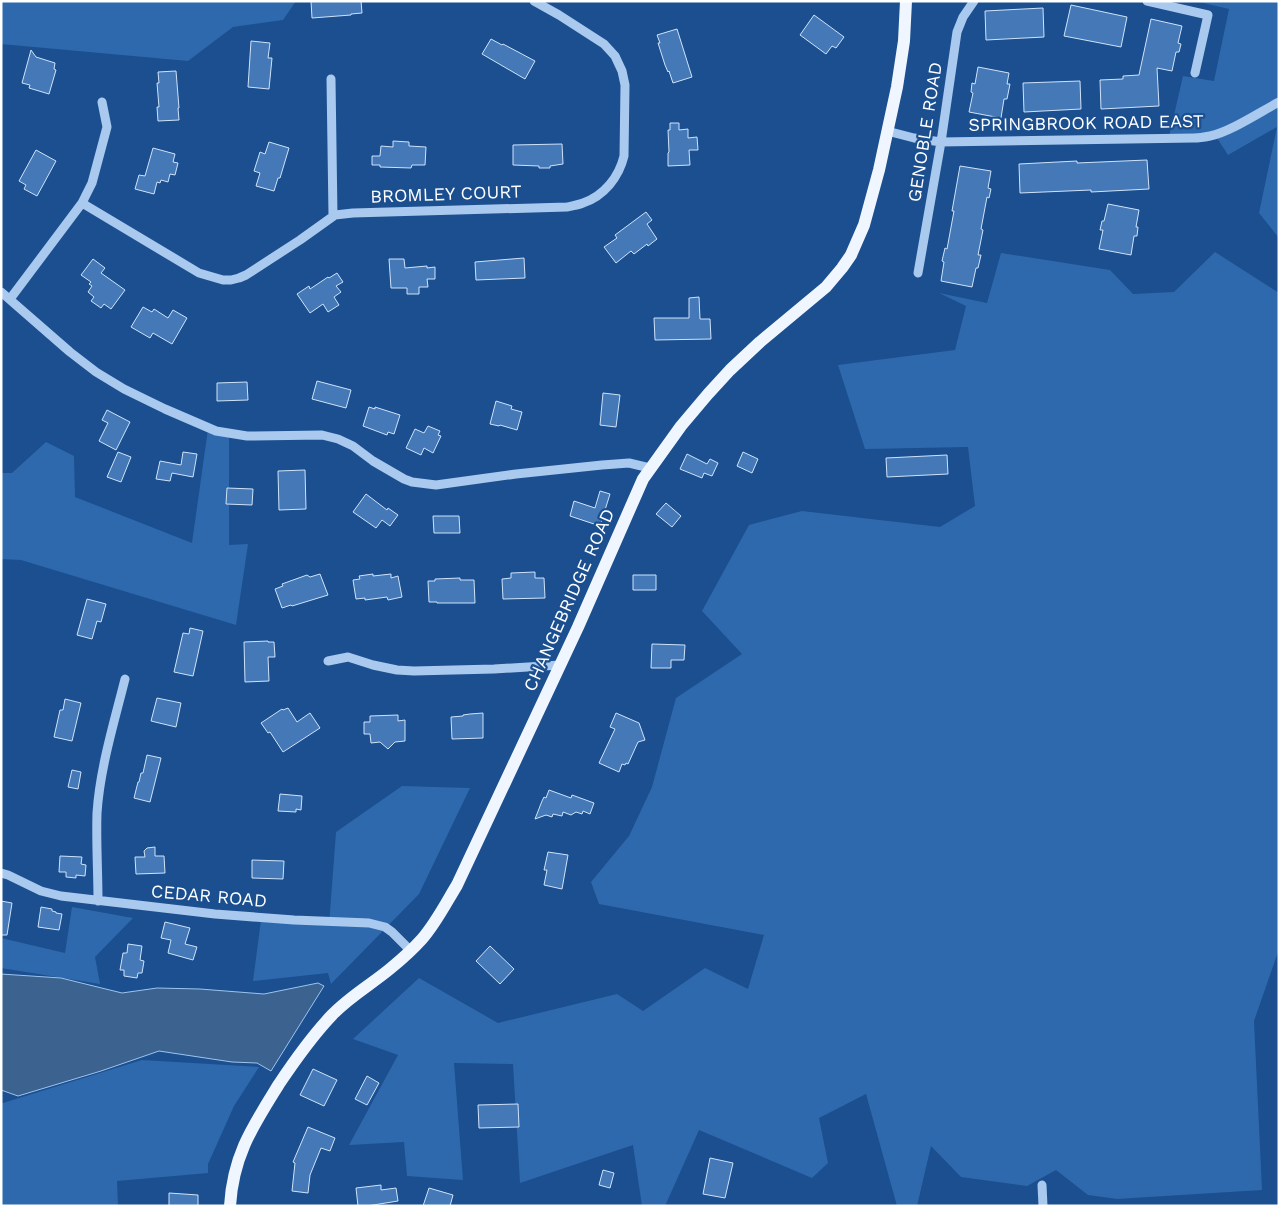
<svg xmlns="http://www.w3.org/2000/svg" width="1280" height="1207" viewBox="0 0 1280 1207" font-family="'Work Sans',sans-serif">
	<rect width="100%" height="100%" fill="#1b4f8f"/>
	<!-- green -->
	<path fill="#2e69ad" d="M1,1h295l-13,19 -50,7 -45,34 -187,-17z
		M1199,1h80v237l-20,-25 18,-86 -49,28 -13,-20 -47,6 15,-65 31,5 15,-72 -30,-7z
		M1215,252l64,41v656l-25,72 8,169 -145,9 -29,-4 -32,-25 -29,16 -66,-9 -30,-31 -14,60h-20l-31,-112 -47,24 9,45 -16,15 -113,-48 -34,76h-23l-9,-61 -113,38 -7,-119 -59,-1 9,117 -56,-4 -3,-34 -55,3 49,-90 -45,-16 66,-61 79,45 119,-29 26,17 62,-43 43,21 16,-54 -165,-31 -8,-22 38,-46 23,-49 24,-89 66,-44 -40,-43 47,-86 53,-14 138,16 35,-21 -7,-59 -103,2 -27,-84 117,-15 11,-44 -27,-13 48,10 14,-50 109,17 23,24 41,-2z
		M208,429l21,5v111l19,-1 -12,81 -215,-65 -20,-1v-86h11l34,-31 28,14 1,41 117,46z
		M402,786l68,2 -51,106 -88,90 -3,-11 -75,8 8,-61 68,5 7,-93z
		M72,907l61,11 -38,39 5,27 -99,-16v-30l64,15z
		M142,1060l117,7 -25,39 -26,58v9l-91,8 1,25h-117v-104l2,1z"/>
	<!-- water -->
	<path fill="#3c6290" stroke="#9cc4f0" d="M1,974l60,4 61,15 35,-5 43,1 64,5 54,-11 6,3 -53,85 -14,-8 -25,-1 -73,-11 -58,20 -83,25 -17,-6z"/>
	<!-- building -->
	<path fill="#4478b7" stroke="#cfe3fa" d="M311,1h50l1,12 -11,1v1l-39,3z
		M1071,5l56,12 -6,30 -57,-11z
		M1043,8l1,29 -58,3 -1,-29z
		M814,15l30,22 -8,11 -4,-2 -6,8 -26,-19z
		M1151,19l31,7 -4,17 3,1 -2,8h-3l-4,19 -15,-3 2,38 -58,3 -1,-29 23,-1v-3l16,-1z
		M677,29l15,48 -19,6 -4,-12 -1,1 -3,-7 -7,-22h2l-3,-8z
		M491,39l11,6 1,-1 32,17 -10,18 -43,-25z
		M251,41l19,2 -2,15h4l-3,31 -21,-2z
		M31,50l5,7 19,6 -1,6 2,1 -7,24 -20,-6 1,-3 -8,-2z
		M978,67l31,6 -2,11h3l-3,15h-3l-3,19 -32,-6 4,-19 -2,-1 1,-9 3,1z
		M176,71l3,37h-1l1,12 -21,1 -1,-14h2l-2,-24h2l-1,-11z
		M1080,81l1,28 -57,3 -1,-29z
		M670,123h9v7l9,-1v9l9,-1 1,13h-9l1,15 -22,1v-13l1,-1 -1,-22h2z
		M393,141l16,1v4l17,1 -1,18h-13l-1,3 -31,-1v-2h-8v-9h8l1,-10 12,1z
		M269,142l20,6 -9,30h-2l-4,13 -18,-5 4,-13 -6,-2 6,-19 5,2z
		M562,144l1,20 -13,2v2h-11v-2l-26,-1v-20z
		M153,148l22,6 -2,8 5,1 -3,12 -5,-1 -2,8 -7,-2 -1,3 -3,-1 -3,12 -19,-5 4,-14 6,1z
		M36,150l20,11 -19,35 -13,-7 2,-4 -7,-4z
		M1147,160l2,29 -58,3v-2l-71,3 -1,-29 58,-3v2z
		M960,166l31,5 -3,17 3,1 -2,9 -2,-1 -6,32 2,1 -5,25h3l-3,13h-2l-4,19 -31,-6 3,-19 -2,-1 3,-13 2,1 7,-38h-2z
		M1108,204l31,6 -3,17h2l-1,9h-3l-3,19 -32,-6 4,-19h-3l2,-9h2z
		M646,212l6,8 -5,4 10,15 -9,7 -1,-2 -13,10 -3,-3 -15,12 -12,-16 13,-9 -2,-3z
		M524,258l1,20 -49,2 -1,-18z
		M93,259l12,9 -4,5 24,17 -14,19 -7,-5 -3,4 -10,-7 3,-4 -6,-5 4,-6 -3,-2 2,-2 -10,-7z
		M389,259h15l1,9 22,-2v2l8,-1v12h-8l1,8h-9v7h-12v-6h-16z
		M337,273l6,9 -7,4 5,6 -7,5 5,8 -11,7 -5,-8 -13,9 -13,-19 12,-8 1,3 18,-12 1,1z
		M699,297l1,22h10l1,20 -56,1 -1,-22h35v-20z
		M143,307l9,5 2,-3 14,9 5,-8 14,8 -15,26 -19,-11 -3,5 -19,-11z
		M317,381l34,9 -5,18 -34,-9z
		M247,382l1,18 -31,1v-18z
		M603,393l17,2 -4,32 -16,-2z
		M496,401l16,5 -1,3 11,3 -5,18 -17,-5 -1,1 -9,-2z
		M369,407l6,2v-2l25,8 -6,19 -6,-2 -1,3 -24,-9z
		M107,410l23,12 -14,28 -17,-9 9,-18 -6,-3z
		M428,426l12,5 -2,4 3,1 -8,17 -9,-5 -3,7 -15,-7 9,-19 9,4z
		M118,452l13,5 -10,25 -14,-5z
		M183,452l14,2 -4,23 -21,-4 -2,8 -14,-2 4,-18 21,4z
		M743,452l15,7 -6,14 -15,-7z
		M687,454l20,10 3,-5 8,4 -6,13 -8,-3 -2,5 -22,-9z
		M947,455l1,19 -61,3 -1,-19z
		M305,470l1,39 -27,1 -1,-39z
		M227,488l26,1 -1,16 -26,-1z
		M600,491l10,3 -10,32 -30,-10 4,-15 21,7z
		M366,494l21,16 1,-2 10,7 -8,11 -8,-6 -6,8 -23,-16z
		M666,503l15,13 -9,11 -16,-13z
		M433,516h26l1,17h-26z
		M535,572v6h9l1,20 -42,1 -1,-20 9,-1v-5z
		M320,574l8,21 -36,11 -1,-1 -9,3 -7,-19 8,-3 -1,-2 25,-9 3,2z
		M373,574v2l18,-2v4l7,-2 4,21 -14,3 -1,-3 -22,3v-2l-9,1 -3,-19 7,-1 -1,-3z
		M633,575h23v15h-23z
		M460,578v2h14l1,23h-38v-1h-8l-1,-21h7v-2z
		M87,599l19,5 -5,18 -4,-1 -5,18 -15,-4z
		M190,628l13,3 -10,45 -19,-4 9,-39 6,1z
		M268,641v1h6l1,15h-7l1,24 -24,1 -1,-40z
		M652,644l33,1 -1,15h-13v8h-20z
		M157,698l24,5 -5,24 -25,-6z
		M65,699l16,4 -9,38 -18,-4 6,-27h3z
		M288,708l9,14 13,-9 10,15 -37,24 -13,-20 -2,1 -7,-10 21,-14 1,1z
		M483,713v25l-31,1 -1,-22 12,-1v-1l7,-1z
		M616,713l23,10 6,17 -7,2 -10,22 -2,-1 -1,2 -3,-1 -3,8 -20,-9 16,-34 -5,-2z
		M398,715v6l7,-1v21l-10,1 -7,7 -8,-7 -9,1 -1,-9h-6v-12h6v-6z
		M147,755l14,3 -11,44 -16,-4 4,-16h1l2,-9h2z
		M72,770l9,2 -3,17 -10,-2z
		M549,790l22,8 1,-3 22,8 -4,11 -7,-3 -1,3 -6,-2 -5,3 -8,-3 -1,4 -9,-2 -1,3 -6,-2 -11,4 7,-18 2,-4 2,1z
		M280,794l22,2 -1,14 -5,-1v3l-18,-1z
		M155,847v9h9l1,17 -29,1 -1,-17h10l-1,-6 3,-3z
		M548,852l20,3 -6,34 -18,-4 3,-15h-3z
		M60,856l22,1 -1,7 5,1 -1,11 -9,-1v3l-10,-1v-5h-7z
		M252,860l32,1 -1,18 -31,-1z
		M1,901l11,2 -5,32h-6z
		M41,907l11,2v2l4,1v1l6,1 -3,16 -21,-3z
		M165,922l25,6 -5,16 12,3 -4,13 -25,-7 3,-13 -10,-2z
		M128,944l14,2 -2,14 4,1 -2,12h-4l-1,5 -13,-2v-6h-4l3,-17h4z
		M490,946l24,23 -14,15 -24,-23z
		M313,1069l24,11 -13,26 -24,-11z
		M367,1076l12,7 -12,22 -12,-6z
		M518,1104l1,23 -40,1 -1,-23z
		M308,1127l27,11 -5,13 -9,-3 -11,27 -2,18 -16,-2 3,-28 -2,-1z
		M710,1158l23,5 -8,35 -22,-4z
		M603,1170l11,3 -4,15 -11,-3z
		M381,1185v5l15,-2 2,13 -31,5h-9l-2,-18z
		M429,1188l24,7 -3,11h-27z
		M169,1193l29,2v11h-29z"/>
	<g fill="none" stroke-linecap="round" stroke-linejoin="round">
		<!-- minor -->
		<path stroke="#a9c9ee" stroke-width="9" d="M1147,1l61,14 -13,58
			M331,79l2,137
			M887,131l27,7 27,4 253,-4c5,0 11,-1 16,-2 20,-4 50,-24 69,-34
			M82,203l117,70 24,7h8l8,-2 7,-3 54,-35 35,-25 18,-2 214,-6c5,-1 11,-2 16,-4 21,-7 36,-26 41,-47l1,-71 -3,-14 -7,-15 -11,-12 -45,-29 -25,-14
			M918,273l23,-131 16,-110 6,-15 11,-16
			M1,292l69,60 26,20 28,17 41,20 51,22 31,5 75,-1 16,4 15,7 20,15 31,18 8,3 24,3 80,-11 86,-9 27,-2 21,5
			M10,299l72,-96 10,-20 15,-56 -5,-25
			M328,661l20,-4 25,8 24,5 17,1 80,-2 66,-4
			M1,873l7,2 33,16 20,5 154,18 79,6 75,3 16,4 7,5 18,18
			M98,901c0,-29 -2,-59 -1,-88 3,-45 17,-90 28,-134
			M1042,1185l1,21"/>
		<!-- major -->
		<path stroke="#f0f6ff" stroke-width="12" d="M230,1206c3,-51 23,-80 49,-122 16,-24 33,-48 53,-69 18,-19 40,-31 59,-47 11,-9 22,-19 31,-29 14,-16 24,-36 35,-54l121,-258 65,-148 38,-53 27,-32 22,-24 30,-28 66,-55 16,-19 9,-13 13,-30 15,-55 18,-83 7,-46 2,-40"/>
	</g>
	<g text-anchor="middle" stroke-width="4.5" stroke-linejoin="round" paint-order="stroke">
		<!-- street labels -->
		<g font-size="18" fill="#fff" stroke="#1b4f8f">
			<text transform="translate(1086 123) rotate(-1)" y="6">SPRINGBROOK ROAD EAST</text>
			<text transform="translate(925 132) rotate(-81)" y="6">GENOBLE ROAD</text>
			<text transform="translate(446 194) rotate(-2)" y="6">BROMLEY COURT</text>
			<text transform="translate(569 600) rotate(-66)" y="6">CHANGEBRIDGE ROAD</text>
			<text transform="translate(209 896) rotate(5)" y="6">CEDAR ROAD</text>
		</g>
	</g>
	<!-- border -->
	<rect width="1280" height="1207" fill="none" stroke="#ffffff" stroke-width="5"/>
</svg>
